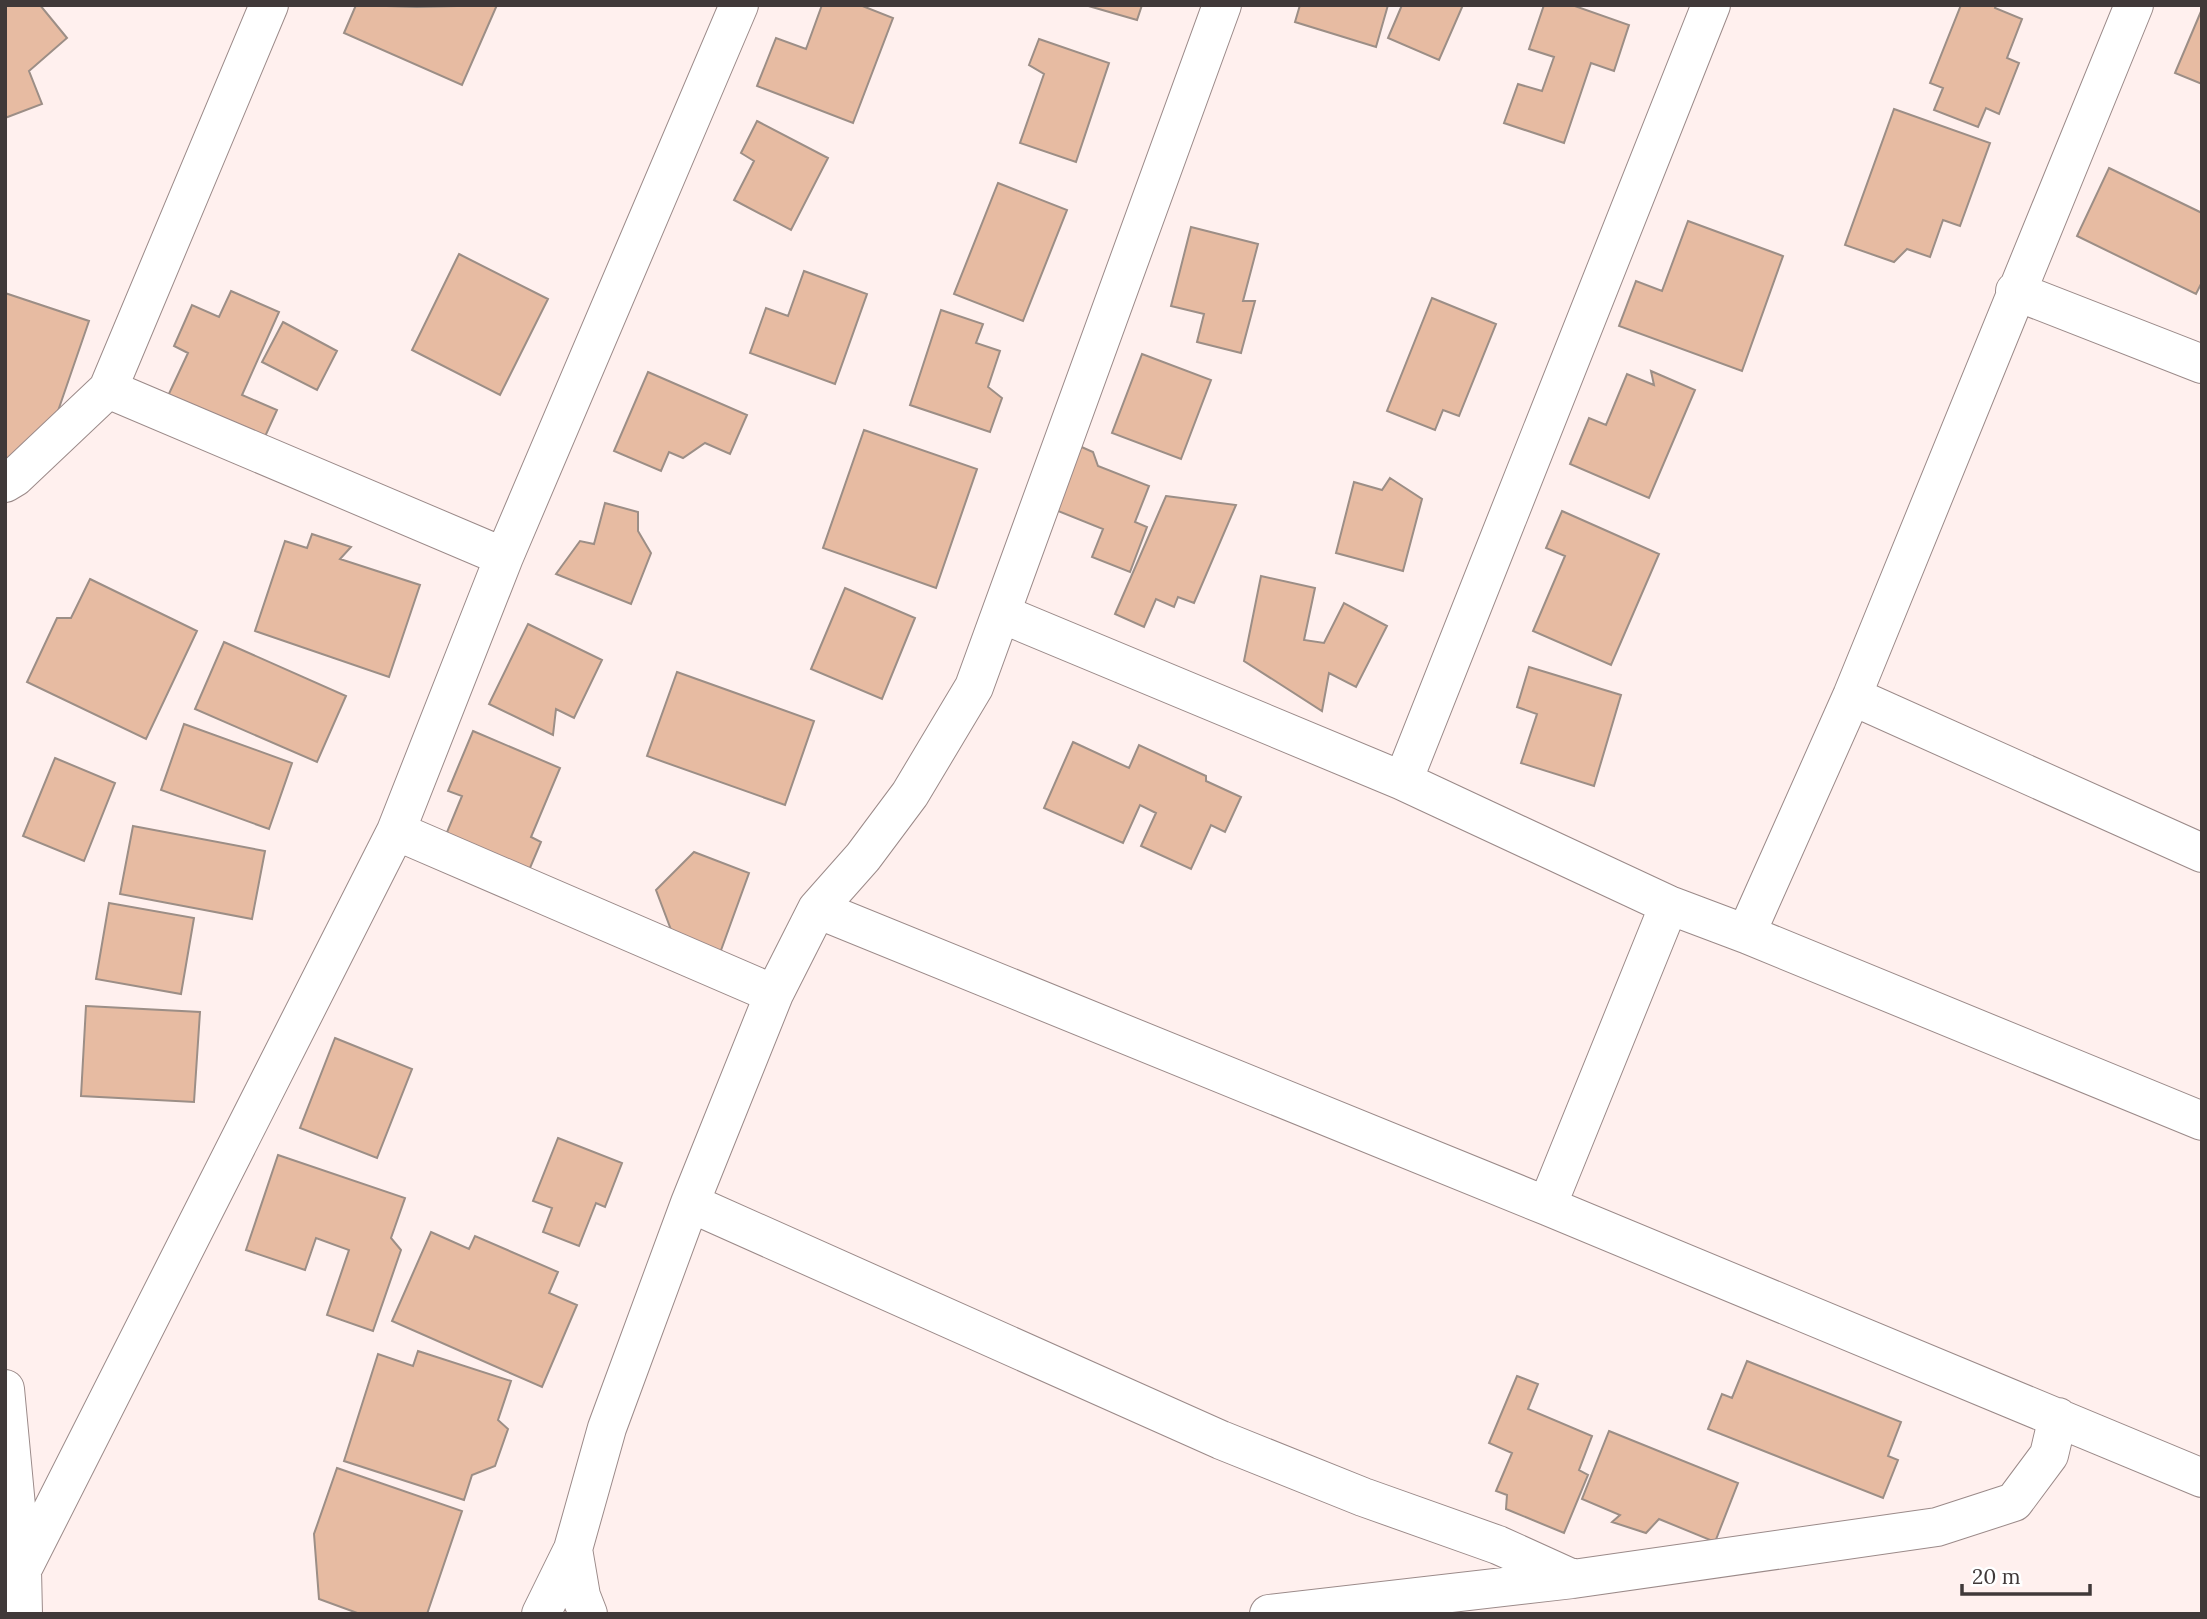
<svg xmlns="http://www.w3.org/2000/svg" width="2207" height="1619" viewBox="0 0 2207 1619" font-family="Lora,serif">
	<rect width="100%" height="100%" fill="#fff0ee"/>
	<!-- building -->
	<path fill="#e7bba2" stroke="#9c8e86" stroke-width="2" d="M5,5h35l27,33 -38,33 13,33 -37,14z
		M356,5l61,2 80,-2 -35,80 -118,-52z
		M822,5h38l33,13 -40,105 -96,-37 19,-48 30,11z
		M1085,5h57l-5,15z
		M1300,5h88l-12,42 -81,-25z
		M1402,5h61l-24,55 -51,-22z
		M1544,5h28l57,20 -15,46 -23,-8 -27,80 -60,-20 14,-39 24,7 12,-34 -25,-8z
		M1961,5h35l-1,3 27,11 -15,39 12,5 -20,51 -13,-6 -8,19 -44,-17 9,-22 -13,-5z
		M2202,9v75l-27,-11z
		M1039,39l70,24 -33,99 -56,-19 24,-69 -15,-9z
		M1894,109l96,34 -30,83 -17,-6 -13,37 -23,-8 -13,13 -49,-17z
		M757,121l71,37 -37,72 -57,-30 20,-39 -13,-8z
		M2109,168l93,45v69l-6,12 -119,-58z
		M998,183l69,27 -44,111 -69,-27z
		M1688,221l95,35 -41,115 -123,-45 17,-45 26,10z
		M1191,227l67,17 -15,57h12l-14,52 -44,-11 7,-28 -33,-8z
		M459,254l89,45 -48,96 -88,-45z
		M804,271l63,23 -32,90 -85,-31 16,-45 22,8z
		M231,291l48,21 -37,83 35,15 -14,31 -96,-43 21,-45 -14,-7 18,-41 27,12z
		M5,293l84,28 -51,148 -33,-11z
		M1432,298l64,26 -37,92 -16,-6 -8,20 -48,-19z
		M941,310l42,14 -7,19 24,8 -12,36 14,11 -12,34 -80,-27z
		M283,322l54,29 -20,39 -55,-28z
		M1142,354l69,26 -30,79 -69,-26z
		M1651,371l44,19 -46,108 -79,-34 19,-46 17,7 21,-51 27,11z
		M648,372l99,43 -17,39 -25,-11 -22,15 -14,-6 -8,19 -47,-20z
		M864,430l113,39 -41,119 -113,-40z
		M1077,445l16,7 5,14 51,20 -14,36 12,5 -17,45 -38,-15 11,-28 -50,-20z
		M1390,478l32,21 -19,72 -67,-18 18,-71 28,8z
		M1166,496l70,9 -42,98 -16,-6 -4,10 -18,-8 -12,28 -29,-13z
		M605,503l33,9v19l13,22 -20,51 -75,-30 24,-33 14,3z
		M1562,511l97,43 -48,111 -78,-34 32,-75 -19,-8z
		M312,534l39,13 -11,12 80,26 -31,92 -134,-46 30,-90 22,7z
		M1261,576l54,12 -11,52 20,3 20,-40 43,23 -31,61 -27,-14 -7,38 -78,-50z
		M90,579l107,52 -51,108 -119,-57 30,-64h14z
		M845,588l70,30 -33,81 -71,-30z
		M528,624l74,36 -28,58 -18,-9 -3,26 -64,-31z
		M224,642l122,54 -29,66 -122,-53z
		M1529,667l92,28 -27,91 -73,-23 16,-49 -20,-7z
		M677,672l137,49 -29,84 -138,-49z
		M184,724l108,39 -23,66 -108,-39z
		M473,731l87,37 -29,69 10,5 -17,40 -79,-45 17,-41 -14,-5z
		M1073,742l56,26 10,-23 67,31v5l35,16 -16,35 -14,-7 -20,44 -50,-23 15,-33 -16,-8 -17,38 -79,-35z
		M55,758l60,25 -31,78 -61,-25z
		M133,826l132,25 -13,68 -132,-25z
		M694,852l55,21 -29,80 -47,-18 -17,-45z
		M109,903l85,15 -13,76 -85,-15z
		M86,1006l114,6 -6,90 -113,-6z
		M335,1038l77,31 -35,89 -77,-30z
		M558,1138l64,25 -17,44 -9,-4 -17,43 -36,-14 9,-24 -19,-7z
		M278,1155l127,43 -14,40 10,12 -28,81 -46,-16 22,-65 -33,-12 -11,32 -59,-20z
		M431,1232l38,17 6,-13 83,36 -9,21 28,12 -35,82 -150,-66z
		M418,1351l93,30 -13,39 10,9 -13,37 -23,9 -8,25 -120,-39 34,-107 35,12z
		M1747,1361l154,61 -13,34 10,4 -15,38 -175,-69 14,-35 10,4z
		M1517,1376l21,8 -10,25 64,27 -13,34 9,5 -24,58 -58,-24 1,-14 -11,-4 16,-38 -23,-10z
		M1609,1431l129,52 -23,59 -56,-23 -13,14 -34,-11 8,-7 -38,-16z
		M337,1468l125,43 -35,103h-67l-41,-15 -5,-65z"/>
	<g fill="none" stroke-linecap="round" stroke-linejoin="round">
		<!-- minor casing -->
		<g stroke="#9b8a89" stroke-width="40">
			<path id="minor" d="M2015,291l187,73
				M108,389l396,168
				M5,483l10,-6 93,-88 161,-384
				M1002,614l401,167 266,124 77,29 456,187
				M1852,696l350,157
				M1403,781l308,-776
				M396,831l378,163
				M817,909l730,297 655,272
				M1746,934l106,-238 282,-691
				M690,1203l531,237 142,57 135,48 75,34
				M1547,1206l122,-301
				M5,1389l17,181 1,44
				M573,1549l8,47 7,18
				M22,1570l374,-739 108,-274 235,-552
				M541,1614l32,-65 34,-121 83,-225 84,-209 43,-85 46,-52 47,-63 64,-107 248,-682
				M1269,1614l304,-35 364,-52 77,-25 35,-47 9,-38"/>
		</g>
		<!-- minor -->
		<use href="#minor" stroke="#fff" stroke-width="38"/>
	</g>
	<!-- border -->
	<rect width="2207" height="1619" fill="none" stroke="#403939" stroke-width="14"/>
	<!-- scale -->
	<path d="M1962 1584v10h128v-10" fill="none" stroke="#403939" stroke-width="3.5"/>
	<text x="1972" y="1584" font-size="21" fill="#403939" stroke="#ffffff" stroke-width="5" paint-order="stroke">20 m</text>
</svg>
